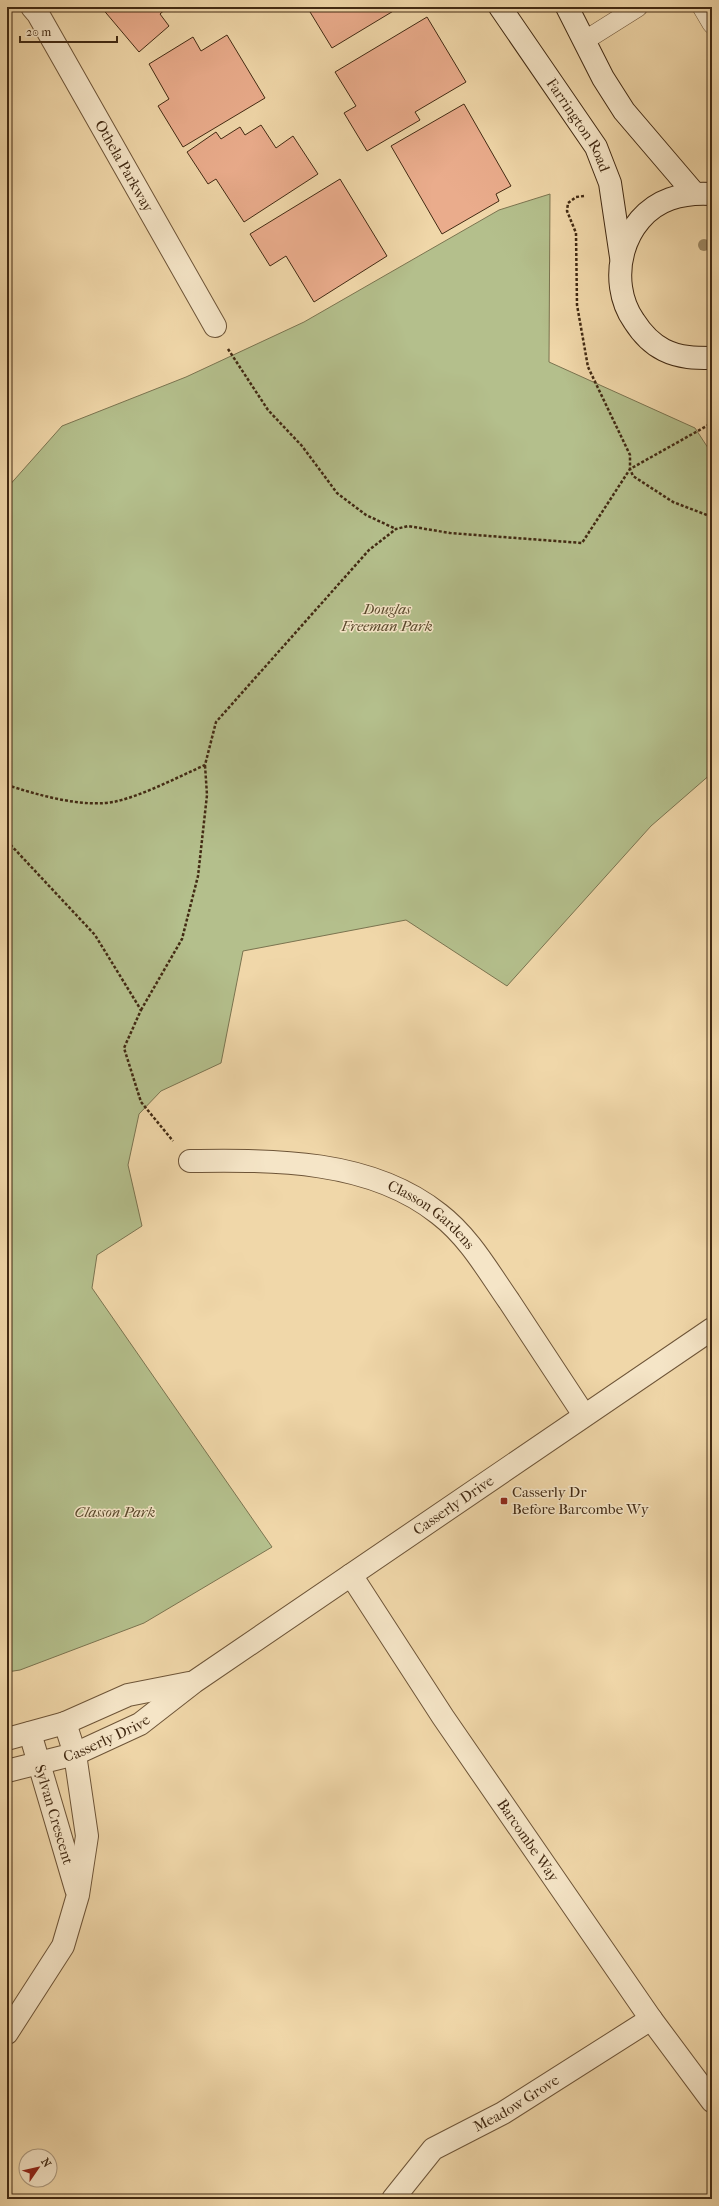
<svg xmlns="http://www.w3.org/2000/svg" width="719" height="2206" viewBox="0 0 719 2206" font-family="'IM FELL French Canon',serif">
	<rect width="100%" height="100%" fill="#f0d7a9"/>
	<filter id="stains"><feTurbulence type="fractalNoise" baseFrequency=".005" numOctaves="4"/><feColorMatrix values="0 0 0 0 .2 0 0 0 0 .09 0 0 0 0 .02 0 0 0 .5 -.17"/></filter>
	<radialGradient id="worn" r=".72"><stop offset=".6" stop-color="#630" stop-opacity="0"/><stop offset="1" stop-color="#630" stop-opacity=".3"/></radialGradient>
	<!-- green -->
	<path fill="#b4bf8c" stroke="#7b7450" d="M550,194l-1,168 146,66 17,26v319l-61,53 -144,160 -101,-66 -163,31 -22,112 -60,28 -22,23 -11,51 14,61 -45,29 -5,33 180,259 -128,76 -124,47 -13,2v-1184l55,-62 124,-49 118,-55 195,-112z"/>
	<!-- building -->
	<path fill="#eaac8c" stroke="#422a13" d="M101,7h67l-8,7 9,12 -30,26z
		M307,7h93l-68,41z
		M427,17l39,65 -51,30 5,8 -53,31 -23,-38 12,-7 -21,-34z
		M227,35l38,63 -82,49 -25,-41 11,-7 -20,-35 44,-27 8,14z
		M464,104l47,82 -15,8 3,7 -57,33 -51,-88z
		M261,125l15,23 17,-12 25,38 -74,48 -28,-43 -8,5 -21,-32 29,-20 5,7 19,-12 5,8z
		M340,179l47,77 -73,46 -28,-46 -16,10 -20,-32z"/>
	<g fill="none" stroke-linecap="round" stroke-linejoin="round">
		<!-- service casing -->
		<g stroke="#6e5538" stroke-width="20">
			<path id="service" d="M702,7l10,17
				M584,41l54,-34"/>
		</g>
		<!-- minor casing -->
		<g stroke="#6e5538" stroke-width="24">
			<g id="minor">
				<path id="s1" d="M32,7l6,7 177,312"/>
				<path id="s2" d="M190,1161c84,-1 180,-2 249,53 30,23 49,57 70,87 25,38 50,76 75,114"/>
				<path id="s3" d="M351,1575l92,142 208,302 61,82"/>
				<path id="s4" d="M30,1733l46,156"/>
				<path d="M7,2033l56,-87 15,-51 9,-59 -12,-82 -10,-31"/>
				<path id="s5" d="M393,2199l40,-50 70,-36 148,-94"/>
			</g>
		</g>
		<!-- tertiary casing -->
		<g stroke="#6e5538" stroke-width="24">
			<g id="tertiary">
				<path d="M7,1739l58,-16 63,-28 61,-12"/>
				<path id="s6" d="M7,1771l68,-17 65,-30 54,-42 518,-353"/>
			</g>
		</g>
		<!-- secondary casing -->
		<g stroke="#422a13" stroke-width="24">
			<g id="secondary">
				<path id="s7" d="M500,7l96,140 14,36 11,74"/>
				<path d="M567,7l36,71 21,33 70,82"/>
				<path d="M712,194c-15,-1 -28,0 -42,5 -48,17 -64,82 -36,122 7,11 18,23 30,29 16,8 32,8 48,8"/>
			</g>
		</g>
		<!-- path -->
		<path stroke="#422a13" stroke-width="2.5" stroke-dasharray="3 2" stroke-linecap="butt" d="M584,196l-8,1 -8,6 -1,8 9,22 1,72 11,62 42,88v14l3,7 40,26 39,15
			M228,349l40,61 34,36 35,47 29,22 30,14
			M7,785c31,10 78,24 111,16 30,-8 58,-23 87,-36l11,-43 153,-172 27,-21 12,-3 42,7 132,10 48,-74 82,-46
			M7,841l88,94 46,75 -17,38 17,54 32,39
			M141,1010l41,-71 16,-63 9,-81 -2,-30"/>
		<!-- service -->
		<use href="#service" stroke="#f5e5c7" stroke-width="19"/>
		<!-- minor -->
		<use href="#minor" stroke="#f5e5c7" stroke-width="22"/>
		<!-- tertiary -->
		<use href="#tertiary" stroke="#f5e5c7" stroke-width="22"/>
		<!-- secondary -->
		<use href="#secondary" stroke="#f5e5c7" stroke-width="22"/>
	</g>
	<!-- trees -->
	<circle fill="#9d8864" cx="704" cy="245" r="6"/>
	<!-- markers -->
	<rect fill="#8f2418" stroke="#f5e5c7" stroke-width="1.5" x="500" y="1497" width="8" height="8" rx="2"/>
	<g text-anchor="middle" stroke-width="3" stroke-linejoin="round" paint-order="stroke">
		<!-- street labels -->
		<g font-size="15" fill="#422a13" stroke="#f5e5c7">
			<text dy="5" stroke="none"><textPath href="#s7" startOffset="142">Farrington Road</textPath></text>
			<text dy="5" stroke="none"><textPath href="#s1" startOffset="184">Othela Parkway</textPath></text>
			<text dy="5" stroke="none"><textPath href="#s2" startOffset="254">Classon Gardens</textPath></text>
			<text dy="5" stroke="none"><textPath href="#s6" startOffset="524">Casserly Drive</textPath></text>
			<text dy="5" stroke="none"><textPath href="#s6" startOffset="105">Casserly Drive</textPath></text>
			<text dy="5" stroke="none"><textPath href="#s4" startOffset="85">Sylvan Crescent</textPath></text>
			<text dy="5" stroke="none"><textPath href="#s3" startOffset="319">Barcombe Way</textPath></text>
			<text dy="5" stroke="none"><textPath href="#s5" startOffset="159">Meadow Grove</textPath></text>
		</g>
		<!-- park labels -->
		<g font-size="15" font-style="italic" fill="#59482b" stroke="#f5e5c7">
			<text x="387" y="614">Douglas<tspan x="387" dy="17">Freeman Park</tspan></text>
			<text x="115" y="1517">Classon Park</text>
		</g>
		<!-- poi labels -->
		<g font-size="15" fill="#422a13" stroke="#f5e5c7" text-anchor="start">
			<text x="512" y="1497">Casserly Dr<tspan x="512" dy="17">Before Barcombe Wy</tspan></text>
		</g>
	</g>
	<!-- margin -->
	<rect width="719" height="2206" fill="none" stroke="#f0d7a9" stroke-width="24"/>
	<rect x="8" y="8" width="703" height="2190" fill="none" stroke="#422a13" stroke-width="2"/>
	<rect x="12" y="12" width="695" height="2182" fill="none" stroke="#422a13"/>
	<!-- north arrow -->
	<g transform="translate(38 2168) rotate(56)"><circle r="19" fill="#f5e5c7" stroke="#ad9a7f"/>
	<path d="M0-3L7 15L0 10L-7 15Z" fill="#8f2418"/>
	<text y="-6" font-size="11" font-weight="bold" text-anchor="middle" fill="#422a13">N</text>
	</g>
	<!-- scale -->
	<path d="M20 36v6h97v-6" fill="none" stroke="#422a13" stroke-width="2"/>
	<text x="26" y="36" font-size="12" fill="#422a13" stroke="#f5e5c7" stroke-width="3" paint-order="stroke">20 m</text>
	<rect width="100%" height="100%" filter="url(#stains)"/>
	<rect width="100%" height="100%" fill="url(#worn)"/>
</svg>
